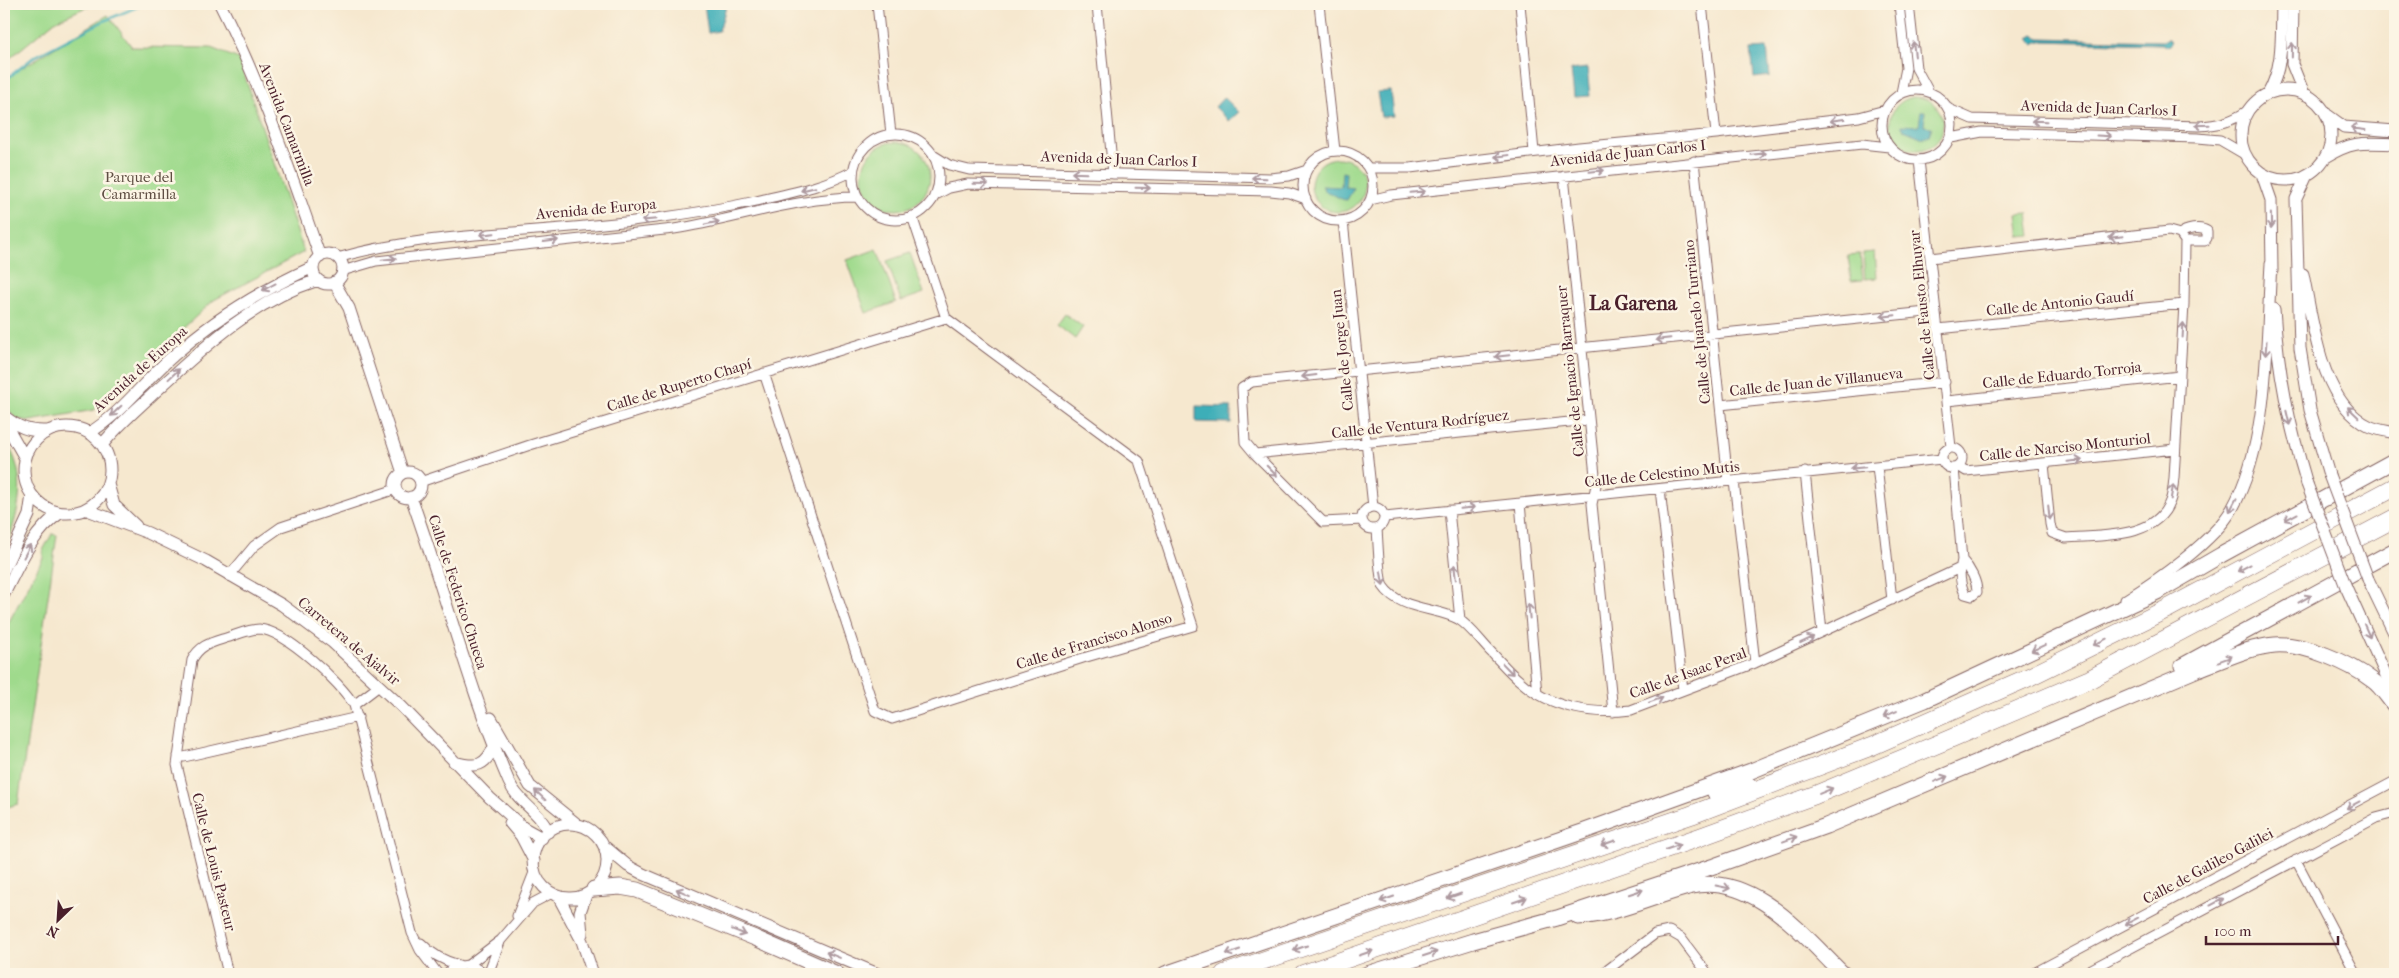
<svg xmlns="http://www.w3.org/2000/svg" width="2399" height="978" viewBox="0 0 2399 978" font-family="'IM FELL French Canon',serif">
	<rect width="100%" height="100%" fill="#fcf5e5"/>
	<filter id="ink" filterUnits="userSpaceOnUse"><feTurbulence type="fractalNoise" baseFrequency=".02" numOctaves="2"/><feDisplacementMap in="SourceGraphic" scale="10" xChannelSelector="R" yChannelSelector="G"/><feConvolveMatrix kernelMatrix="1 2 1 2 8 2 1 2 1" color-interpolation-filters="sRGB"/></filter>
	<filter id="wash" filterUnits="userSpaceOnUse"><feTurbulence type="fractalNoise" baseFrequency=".0096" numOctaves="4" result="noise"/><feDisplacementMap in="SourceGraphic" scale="20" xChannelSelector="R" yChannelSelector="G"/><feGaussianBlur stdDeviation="1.12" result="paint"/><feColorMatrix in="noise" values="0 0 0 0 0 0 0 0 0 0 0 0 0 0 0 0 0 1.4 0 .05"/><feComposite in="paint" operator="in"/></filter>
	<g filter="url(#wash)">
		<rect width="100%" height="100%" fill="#f6e8cf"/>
		<!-- green -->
		<path fill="#9fda8c" stroke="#747c5c" d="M4,4h89l-38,17 -51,42z
			M108,15l24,32 79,1 28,11 65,193 -90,48 -120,110 -64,11 -14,-2 -12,-15v-325z
			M1913,97c36,-1 41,49 7,53 -34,5 -43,-45 -7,-53z
			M862 176a34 34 0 1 1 68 0a34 34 0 1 1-68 0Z
			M1311 185a27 27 0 1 1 54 0a27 27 0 1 1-54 0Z
			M2028,213l3,23 -11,1 -3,-23z
			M877,249l19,53 -30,11 -19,-53z
			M1875,252l2,26 -12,1 -2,-26z
			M910,253l14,40 -23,8 -14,-40z
			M1860,254l3,26 -12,1 -3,-26z
			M1065,314l18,13 -8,12 -18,-14z
			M4,439c26,36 15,75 0,114z
			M52,534l5,1 -39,269 -14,4v-177l39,-73v-8z"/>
		<!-- water -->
		<path fill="#3eaeb8" stroke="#446672" d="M704,4h23l-8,27 -11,2z
			M2034,35l5,3 124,3 5,-3 4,4 -5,5 -5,-3 -123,-3 -6,3 -4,-6z
			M1767,48l3,28 -16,2 -3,-29z
			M1587,68l3,28 -16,1 -3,-27z
			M1391,91l3,25 -13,1 -4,-25z
			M1224,97l15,15 -10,9 -14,-14z
			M1921,111h4l-1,15 8,1 -3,8 -6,3 -19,-8 -3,-5 18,1z
			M1342,172l4,1 -1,14 9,1 -7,12c-8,0 -13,-7 -21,-8l-4,-6 19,1z
			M1196,406l35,1v16l-35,-1z"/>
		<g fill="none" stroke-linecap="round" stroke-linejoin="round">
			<!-- stream -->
			<path stroke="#3eaeb8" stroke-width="2.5" d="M4,81l30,-24 70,-36 40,-17"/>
		</g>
	</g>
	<g filter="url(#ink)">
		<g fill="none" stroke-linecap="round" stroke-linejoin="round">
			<!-- minor casing -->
			<g stroke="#866564" stroke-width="11">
				<path id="minor" d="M877,4l14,130
					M1097,4l16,170
					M1319,4l16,147
					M1520,4l14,148
					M1702,4l14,130
					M1899,4l7,64 -5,25
					M1909,4l7,64 13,24
					M1882 125a35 35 0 1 1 70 0a35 35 0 1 1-70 0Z
					M1949,109l23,10 227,7c19,-1 32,-4 48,-15
					M853 177a43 43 0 1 1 86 0a43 43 0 1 1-86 0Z
					M1951,138l31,-6 216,6 22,2 24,14
					M1303 186a35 35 0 1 1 70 0a35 35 0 1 1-70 0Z
					M933,155l16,10 20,5 301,8 19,-2 18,-6
					M1919,160l32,287
					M1694,161l34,320
					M1368,168h42l169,-21 137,-13 143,-17 26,-7
					M1564,176l32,309 -4,19 21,208
					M934,196l15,-8 19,-4 303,7 18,2 17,6
					M1370,200l21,-5 471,-51 27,3
					M1343,221l30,286
					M2180,234c6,-5 20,-8 27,-3v7l-2,3h-20
					M337,258c69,-20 142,-23 213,-29 70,-6 138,-13 206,-28 34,-8 67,-14 97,-30
					M1930,258l239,-27 11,3 5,7 -1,63 -10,174c-1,7 -1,16 -4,23 -14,39 -71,34 -104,37l-14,-5 -2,-9 -6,-60
					M342,271l34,-10 298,-32c61,-9 122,-32 184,-32
					M1938,329l246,-25
					M764,373l111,338 17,8 191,-61 110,-32 -54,-165 -193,-143 -34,-102
					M1947,401l233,-25
					M1720,405l225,-23
					M1942 458a10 10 0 1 1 20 0a10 10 0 1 1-20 0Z
					M1255,454l334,-34
					M1877,466l15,134
					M1958,466l8,5 209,-22
					M1954,468l8,92c-3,11 -2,24 3,34l7,2 5,-4c0,-11 -7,-24 -15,-32
					M1805,472l17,160
					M1734,481l21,182
					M420,482l110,-37 416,-127
					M1660,489l23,201
					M1520,503l17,191
					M1362 518a11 11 0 1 1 22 0a11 11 0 1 1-22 0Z
					M1449,510l11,110
					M1385,517l557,-58
					M1362,520l-39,2 -68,-68 -10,-12 -3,-54 10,-6 684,-71
					M1377,529c1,11 2,50 6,57 16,24 52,21 75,33 12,7 23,23 32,32 10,10 19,21 30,30 30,27 72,34 111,29l124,-47 205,-95
					M229,576l25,-30 27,-19 115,-38
					M354,705l25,-19
					M178,756l6,1 174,-40
					M2296,860l60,114
					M517,916l18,-46
					M421,943c11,12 23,18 38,22
					M468,965l33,-25 32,-37 19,-10
					M228,974l-51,-209 15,-105c8,-15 18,-17 34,-22 10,-3 23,-9 33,-9 26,1 82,54 95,76l58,228 8,17 18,24
					M446,974c11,-11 26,-12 37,0
					M488,974l12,-32
					M1602,974l53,-40 14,-3 12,7 27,36
					M2032,974l363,-193
					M2082,974l294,-156 19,-5"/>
			</g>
			<!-- tertiary casing -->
			<g stroke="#866564" stroke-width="13">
				<path id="tertiary" d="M220,4c41,80 70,168 100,253
					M2293,4l-1,60 12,30
					M2241 135a45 45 0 1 1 90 0a45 45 0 1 1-90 0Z
					M2268,94c16,-28 13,-59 14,-90
					M2326,114l18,13 51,4
					M2326,157c27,-17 39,-14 69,-13
					M2262,174l9,26 1,71
					M2307,175l-11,24 4,149 10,62 19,65
					M313 269a15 15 0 1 1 30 0a15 15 0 1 1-30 0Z
					M2303,274c10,47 17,128 66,152 8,4 18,5 26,7
					M334,282l15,26 54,165
					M2274,309c4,64 15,115 33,175
					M4,416c14,11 25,16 43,15
					M4,421l21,37
					M24 470a43 43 0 1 1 86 0a43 43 0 1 1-86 0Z
					M89,433c32,-19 56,-53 84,-77 42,-38 89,-66 140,-89
					M102,445c15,-19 34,-35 51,-51 50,-46 99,-93 165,-114
					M395 485a13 13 0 1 1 26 0a13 13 0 1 1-26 0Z
					M108,484l6,21 22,21
					M411,497c34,94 58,193 98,285 9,21 31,29 39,50
					M85,509l63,24 58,28 76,44 50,37 70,65 88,91 34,30 18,10
					M4,569l25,-54 3,-20
					M2368,579l27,56
					M2346,587l49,108
					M4,594c15,-29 28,-62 56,-81
					M2126,600c31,-19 88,-59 106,-91 38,-68 34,-168 39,-245
					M491,718l39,68 48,39
					M454,762c23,6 31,5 41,-17
					M510,823l11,13 13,25
					M533 861a37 37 0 1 1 74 0a37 37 0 1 1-74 0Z
					M604,846l24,20 15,8 235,100
					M558,896l24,45 11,33
					M582,934l-2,-22 6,-17"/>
			</g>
			<!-- trunk casing -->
			<g stroke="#866564" stroke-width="17">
				<path id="trunk" d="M2182,666l213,-116
					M1715,793l33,-9
					M594,889l26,-2 17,3 118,48 82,36
					M1578,917c39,-3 73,-20 110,-30 63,-17 115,48 155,87
					M1165,974l417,-142 169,-61 174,-71 234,-109 62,-36 174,-95
					M1367,974l106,-33 84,-23 157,-52 112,-40 372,-157c25,-9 51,-22 77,-24 29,-2 75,18 97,35 9,6 16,18 23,26"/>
			</g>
			<!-- motorway casing -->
			<g stroke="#866564" stroke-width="19">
				<path id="motorway" d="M1224,974l467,-159 181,-69 155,-68 140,-69 228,-122
					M1303,974l397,-137 115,-42 130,-54 145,-62 305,-161"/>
			</g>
			<!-- minor -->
			<use href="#minor" stroke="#fff" stroke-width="9"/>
			<!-- tertiary -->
			<use href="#tertiary" stroke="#fff" stroke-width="11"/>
			<!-- trunk -->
			<use href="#trunk" stroke="#fff" stroke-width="15"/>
			<!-- motorway -->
			<use href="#motorway" stroke="#fff" stroke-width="18"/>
			<!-- tertiary-bridge casing -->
			<g stroke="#866564" stroke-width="13" stroke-linecap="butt">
				<path id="tertiary-bridge" d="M2329,475l39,104
					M2307,484l39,103"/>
			</g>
			<!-- tertiary-bridge -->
			<use href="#tertiary-bridge" stroke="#fff" stroke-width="11"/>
		</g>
		<!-- one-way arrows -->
		<defs><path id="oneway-shaft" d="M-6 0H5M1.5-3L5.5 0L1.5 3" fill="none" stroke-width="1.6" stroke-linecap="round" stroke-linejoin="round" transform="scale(1.25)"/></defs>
		<g stroke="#ae9aa0">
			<use href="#oneway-shaft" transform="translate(1914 49) rotate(-97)"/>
			<use href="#oneway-shaft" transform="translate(2292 50) rotate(-89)"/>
			<use href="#oneway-shaft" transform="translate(1837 120) rotate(173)"/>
			<use href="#oneway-shaft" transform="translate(2039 121) rotate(-178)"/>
			<use href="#oneway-shaft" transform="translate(2202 125) rotate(178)"/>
			<use href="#oneway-shaft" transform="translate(2358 129) rotate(-173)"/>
			<use href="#oneway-shaft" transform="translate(2104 136) rotate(3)"/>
			<use href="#oneway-shaft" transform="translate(1759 154) rotate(-6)"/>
			<use href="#oneway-shaft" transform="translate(1502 156) rotate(173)"/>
			<use href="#oneway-shaft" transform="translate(1597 171) rotate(-6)"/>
			<use href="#oneway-shaft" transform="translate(1079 173) rotate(-178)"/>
			<use href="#oneway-shaft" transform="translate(1259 178) rotate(-178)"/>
			<use href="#oneway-shaft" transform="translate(981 184) rotate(1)"/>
			<use href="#oneway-shaft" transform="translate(1143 188) rotate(1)"/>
			<use href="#oneway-shaft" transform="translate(808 189) rotate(167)"/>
			<use href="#oneway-shaft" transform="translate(1418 192) rotate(-6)"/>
			<use href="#oneway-shaft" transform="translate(649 220) rotate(175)"/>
			<use href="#oneway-shaft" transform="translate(2271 221) rotate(89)"/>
			<use href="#oneway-shaft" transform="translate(712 223) rotate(-11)"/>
			<use href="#oneway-shaft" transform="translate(487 234) rotate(174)"/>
			<use href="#oneway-shaft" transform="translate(2116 237) rotate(174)"/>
			<use href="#oneway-shaft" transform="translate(551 241) rotate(-7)"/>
			<use href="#oneway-shaft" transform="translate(389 259) rotate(-6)"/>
			<use href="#oneway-shaft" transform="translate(269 287) rotate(152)"/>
			<use href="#oneway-shaft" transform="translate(1888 316) rotate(174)"/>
			<use href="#oneway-shaft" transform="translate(2183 330) rotate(-87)"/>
			<use href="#oneway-shaft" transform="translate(1663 339) rotate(174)"/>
			<use href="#oneway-shaft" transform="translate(2266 348) rotate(94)"/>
			<use href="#oneway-shaft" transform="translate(1502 356) rotate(174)"/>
			<use href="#oneway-shaft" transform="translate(174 374) rotate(-43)"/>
			<use href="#oneway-shaft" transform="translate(1309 376) rotate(173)"/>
			<use href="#oneway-shaft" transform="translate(116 411) rotate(136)"/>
			<use href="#oneway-shaft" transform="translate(2353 412) rotate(-136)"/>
			<use href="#oneway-shaft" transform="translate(2288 418) rotate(77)"/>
			<use href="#oneway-shaft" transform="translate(2075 461) rotate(-6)"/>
			<use href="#oneway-shaft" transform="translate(1858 468) rotate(175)"/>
			<use href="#oneway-shaft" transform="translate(1272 471) rotate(45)"/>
			<use href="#oneway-shaft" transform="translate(2172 492) rotate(-80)"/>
			<use href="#oneway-shaft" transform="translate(2233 505) rotate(118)"/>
			<use href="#oneway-shaft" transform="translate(1468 508) rotate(-6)"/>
			<use href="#oneway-shaft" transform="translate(2049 513) rotate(84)"/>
			<use href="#oneway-shaft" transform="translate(2291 517) rotate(152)"/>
			<use href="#oneway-shaft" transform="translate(27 551) rotate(-62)"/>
			<use href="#oneway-shaft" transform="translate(2244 568) rotate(152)"/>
			<use href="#oneway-shaft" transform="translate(1455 572) rotate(-96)"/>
			<use href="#oneway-shaft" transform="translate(1382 578) rotate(80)"/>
			<use href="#oneway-shaft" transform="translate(2305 599) rotate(-29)"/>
			<use href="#oneway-shaft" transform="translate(1529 611) rotate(-95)"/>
			<use href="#oneway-shaft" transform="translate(2367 631) rotate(66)"/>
			<use href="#oneway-shaft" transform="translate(1807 640) rotate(-25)"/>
			<use href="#oneway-shaft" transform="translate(2100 642) rotate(154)"/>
			<use href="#oneway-shaft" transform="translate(2038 648) rotate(155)"/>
			<use href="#oneway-shaft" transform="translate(2225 659) rotate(-20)"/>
			<use href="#oneway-shaft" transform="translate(1508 669) rotate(46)"/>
			<use href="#oneway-shaft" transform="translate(1656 700) rotate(-20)"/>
			<use href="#oneway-shaft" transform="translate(1890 714) rotate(157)"/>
			<use href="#oneway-shaft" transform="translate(1941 779) rotate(-22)"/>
			<use href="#oneway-shaft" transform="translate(1826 791) rotate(-23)"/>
			<use href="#oneway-shaft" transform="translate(540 795) rotate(-137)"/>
			<use href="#oneway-shaft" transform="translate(2353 805) rotate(152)"/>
			<use href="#oneway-shaft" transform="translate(1790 839) rotate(-20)"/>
			<use href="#oneway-shaft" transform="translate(1608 843) rotate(161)"/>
			<use href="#oneway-shaft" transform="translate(1673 847) rotate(-19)"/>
			<use href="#oneway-shaft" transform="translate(1723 887) rotate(11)"/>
			<use href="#oneway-shaft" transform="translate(683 892) rotate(-156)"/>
			<use href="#oneway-shaft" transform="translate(1636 892) rotate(-18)"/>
			<use href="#oneway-shaft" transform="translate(1454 896) rotate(161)"/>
			<use href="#oneway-shaft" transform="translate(1387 899) rotate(161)"/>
			<use href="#oneway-shaft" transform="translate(1520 900) rotate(-19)"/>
			<use href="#oneway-shaft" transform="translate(2217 902) rotate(-28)"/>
			<use href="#oneway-shaft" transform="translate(2132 921) rotate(152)"/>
			<use href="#oneway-shaft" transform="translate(739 932) rotate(21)"/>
			<use href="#oneway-shaft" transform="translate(1300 948) rotate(161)"/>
			<use href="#oneway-shaft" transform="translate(1233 952) rotate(161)"/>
			<use href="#oneway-shaft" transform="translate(1366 953) rotate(-19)"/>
			<use href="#oneway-shaft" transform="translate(1430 954) rotate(-18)"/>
			<use href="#oneway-shaft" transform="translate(833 955) rotate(-157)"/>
		</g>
	</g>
	<g text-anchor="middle" stroke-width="5" stroke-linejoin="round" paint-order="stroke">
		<!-- street labels -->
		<g font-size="15" fill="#4a1f2b" stroke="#fcf5e5">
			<text transform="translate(2099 108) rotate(2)" y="5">Avenida de Juan Carlos I</text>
			<text transform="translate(287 124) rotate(69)" y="5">Avenida Camarmilla</text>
			<text transform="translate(1628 153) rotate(-6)" y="5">Avenida de Juan Carlos I</text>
			<text transform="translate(1119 159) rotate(2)" y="5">Avenida de Juan Carlos I</text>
			<text transform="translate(596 209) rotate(-5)" y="5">Avenida de Europa</text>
			<text transform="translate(2060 303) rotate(-6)" y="5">Calle de Antonio Gaudí</text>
			<text transform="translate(1922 305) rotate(-96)" y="5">Calle de Fausto Elhuyar</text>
			<text transform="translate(1697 322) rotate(-96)" y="5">Calle de Juanelo Turriano</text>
			<text transform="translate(1342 350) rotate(-96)" y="5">Calle de Jorge Juan</text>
			<text transform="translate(140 369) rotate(-42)" y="5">Avenida de Europa</text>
			<text transform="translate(1570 371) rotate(-96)" y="5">Calle de Ignacio Barraquer</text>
			<text transform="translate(2062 375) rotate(-6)" y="5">Calle de Eduardo Torroja</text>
			<text transform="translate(1816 382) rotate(-6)" y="5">Calle de Juan de Villanueva</text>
			<text transform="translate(679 385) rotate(-17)" y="5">Calle de Ruperto Chapí</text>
			<text transform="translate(1420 424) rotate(-6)" y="5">Calle de Ventura Rodríguez</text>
			<text transform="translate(2065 447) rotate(-6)" y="5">Calle de Narciso Monturiol</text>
			<text transform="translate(1662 474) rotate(-6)" y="5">Calle de Celestino Mutis</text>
			<text transform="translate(458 592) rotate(72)" y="5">Calle de Federico Chueca</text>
			<text transform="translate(349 641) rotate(40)" y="5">Carretera de Ajalvir</text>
			<text transform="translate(1094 641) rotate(-17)" y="5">Calle de Francisco Alonso</text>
			<text transform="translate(1688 673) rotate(-20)" y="5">Calle de Isaac Peral</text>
			<text transform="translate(214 862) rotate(76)" y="5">Calle de Louis Pasteur</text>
			<text transform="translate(2208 866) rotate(-28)" y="5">Calle de Galileo Galilei</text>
		</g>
		<!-- park labels -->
		<g font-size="15" fill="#5f4e43" stroke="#fcf5e5">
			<text x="139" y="182">Parque del<tspan x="139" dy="17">Camarmilla</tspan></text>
		</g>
		<!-- district labels -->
		<g font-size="20" font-weight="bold" fill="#4a1f2b" stroke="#fcf5e5">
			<text x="1633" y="310">La Garena</text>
		</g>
	</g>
	<!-- margin -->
	<rect width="2399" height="978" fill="none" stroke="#fcf5e5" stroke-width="20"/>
	<!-- north arrow -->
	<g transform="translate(58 920) rotate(205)" stroke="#fcf5e5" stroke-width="4" paint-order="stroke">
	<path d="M0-4L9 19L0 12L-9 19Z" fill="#4a1f2b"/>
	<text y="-8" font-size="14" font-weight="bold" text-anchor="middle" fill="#4a1f2b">N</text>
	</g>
	<!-- scale -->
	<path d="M2206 936v8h132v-8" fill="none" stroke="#4a1f2b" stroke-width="2.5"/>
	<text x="2214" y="936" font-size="15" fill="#4a1f2b" stroke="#fcf5e5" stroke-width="4" paint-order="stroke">100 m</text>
</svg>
